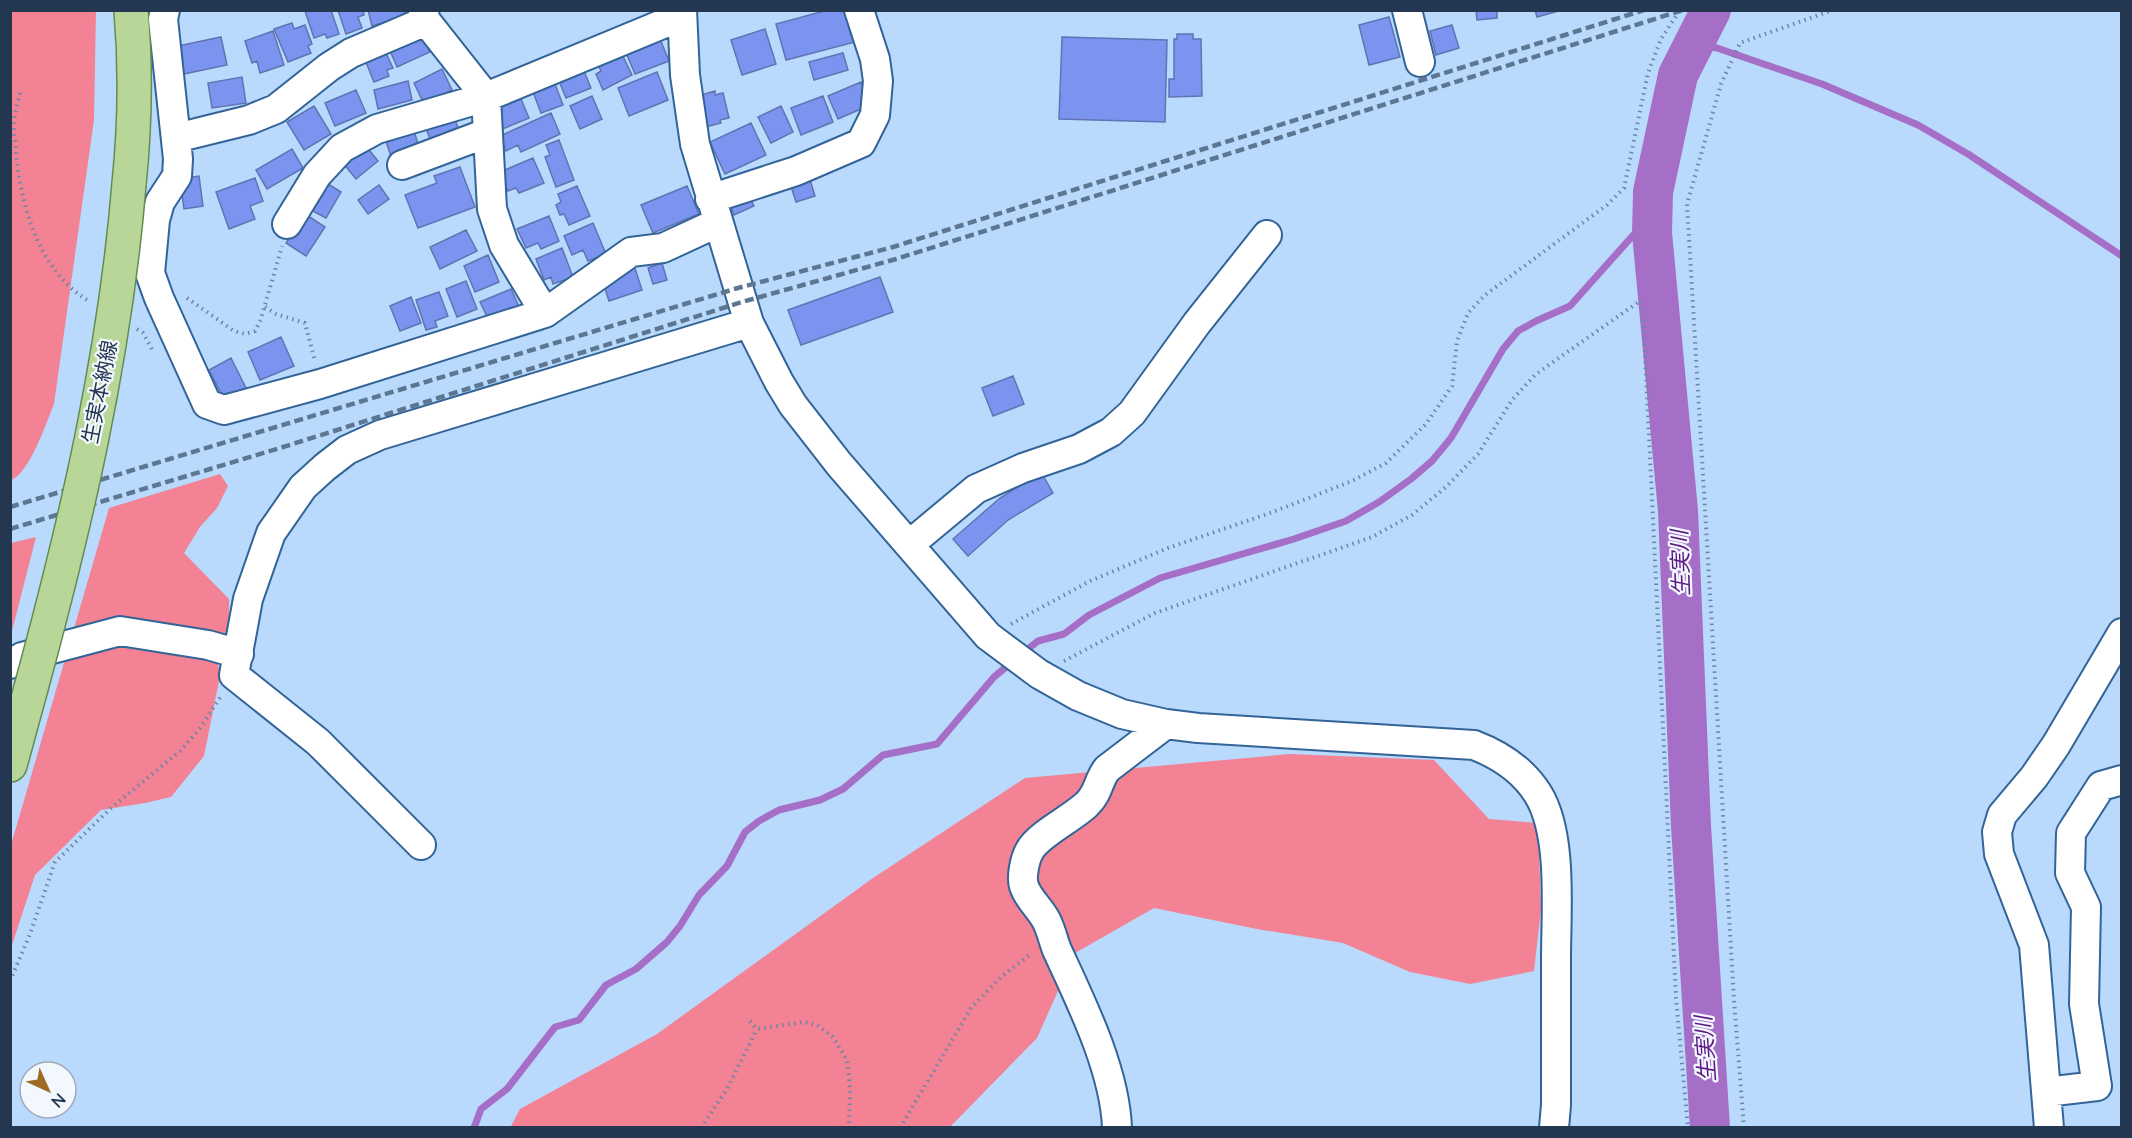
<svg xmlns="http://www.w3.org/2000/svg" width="2132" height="1138" viewBox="0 0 2132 1138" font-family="Lato,'Noto Sans JP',sans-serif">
	<rect width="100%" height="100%" fill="#badafd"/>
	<!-- forest -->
	<path fill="#f28294" d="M11,10l85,1 -2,109 -40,284c-8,19 -24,69 -43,76z
		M220,474l8,12 -11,22 -17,19 -16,26 45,46v23l-11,42 2,12 -16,80 -33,41 -26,6 -44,7 -66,65 -24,73v-103l98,-337z
		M36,537l-25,98v-92z
		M1290,754l144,6 55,59 49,4 3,86 -7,62 -64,13 -60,-12 -67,-29 -86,-14 -103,-21 -79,45 -38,85 -87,89 -440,1 10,-19 137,-75 216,-156 152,-100z"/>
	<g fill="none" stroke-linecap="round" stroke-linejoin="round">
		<!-- stream -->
		<path stroke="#a56fc7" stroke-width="7" d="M1694,44l23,4 105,36 96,41 50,29 154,102
			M1023,653l15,-12 26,-7 25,-19 71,-37 134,-39 52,-18 33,-19 32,-23 21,-18 19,-23 52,-89 15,-18 18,-10 34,-15 83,-93
			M474,1128l7,-19 26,-20 48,-62 24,-7 27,-35 30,-16 31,-27 13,-16 19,-31 28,-29 18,-34 14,-11 20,-11 41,-10 23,-11 40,-34 54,-11 57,-67 18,-15"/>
		<!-- river -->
		<path stroke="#a56fc7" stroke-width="40" d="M1710,1128l-19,-302 -13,-315 -26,-278 1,-41 25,-117 33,-65"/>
	</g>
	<!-- building -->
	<path fill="#7b94ef" stroke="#6173b2" stroke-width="1.5" d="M308,10h23l8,24 -12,4 -2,-4 -11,4 -9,-27z
		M338,10h25l1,5 -6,2 4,11 -16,6z
		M368,10h36l1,6 -33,10z
		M828,10h18l9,32 -69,18 -10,-36z
		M1476,10h21v8l-20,2z
		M1535,10h27l-25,7z
		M1389,17l11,40 -31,8 -10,-40z
		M292,23l2,6 11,-4 7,19 -4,2 3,7 -23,9 -14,-33z
		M1452,25l7,23 -23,7 -6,-24z
		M765,29l11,35 -34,11 -11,-35z
		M273,31l11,34 -24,8 -3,-12 -5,2 -7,-22z
		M420,31l10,21 -33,15 -9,-21z
		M658,34l11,27 -34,13 -11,-26z
		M1177,34h16v5h8l1,57 -33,1v-18h5v-40h3z
		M221,37l6,28 -48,10 -6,-28z
		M1062,37l105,3 -2,82 -106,-3z
		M620,50l12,25 -29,15 -7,-16 5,-3 -4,-9z
		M385,51l8,17 -6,2 2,6 -15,6 -9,-22z
		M843,53l5,17 -34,10 -5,-18z
		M582,66l9,22 -25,10 -9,-22z
		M442,69l10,21 -28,14 -10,-21z
		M657,72l11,28 -39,16 -11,-28z
		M552,76l11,29 -22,8 -11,-29z
		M242,77l4,26 -34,5 -4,-25z
		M408,81l4,19 -34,9 -4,-19z
		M861,82l9,23 -32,14 -10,-23z
		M356,90l10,23 -31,13 -10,-23z
		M715,91v4l8,-2 6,25 -9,2 1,3 -16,4 -8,-31z
		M519,94l10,24 -31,13 -6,-25z
		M592,96l10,23 -22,10 -10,-23z
		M823,96l10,26 -32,13 -10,-27z
		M314,106l17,28 -27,16 -17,-28z
		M781,106l12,26 -22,11 -13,-26z
		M551,113l9,21 -39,18 -3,-7 -12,6 -6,-15z
		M453,114l8,22 -28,11 -8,-21z
		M751,123l15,32 -41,19 -15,-32z
		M413,128l7,22 -28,10 -7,-22z
		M559,140l15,40 -18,7 -11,-30 5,-2 -4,-10z
		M365,145l13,16 -22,18 -13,-16z
		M292,149l11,19 -36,21 -11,-19z
		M533,158l11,25 -25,10 -3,-5 -8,3 -8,-19z
		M460,167l15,40 -57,21 -13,-33 32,-12 -3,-7z
		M807,170l8,26 -19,6 -8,-25z
		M199,176l4,30 -19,3 -4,-30z
		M255,178l8,23 -13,5 5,13 -26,10 -13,-37z
		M325,182l16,10 -15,26 -17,-9z
		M379,185l10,14 -21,15 -10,-14z
		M577,186l13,30 -21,9 -5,-11 -4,1 -4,-10 5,-3 -3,-8z
		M687,186l12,28 -46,19 -12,-28z
		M749,196l5,10 -20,9 -4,-10z
		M305,214l20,13 -19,29 -20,-13z
		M549,216l10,25 -18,8 -3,-6 -12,5 -9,-19z
		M593,223l13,31 -18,7 -5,-11 -11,5 -8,-19z
		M466,230l11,21 -37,18 -10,-22z
		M562,248l11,29 -20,7 -2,-7 -7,3 -8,-21z
		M488,255l11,27 -24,10 -11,-26z
		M662,263l5,17 -14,4 -5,-16z
		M634,265l8,25 -33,11 -8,-25z
		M880,277l13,35 -92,33 -13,-35z
		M466,281l11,28 -20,8 -11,-28z
		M511,289l9,20 -30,14 -10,-21z
		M439,292l9,24 -13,5 2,6 -11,3 -10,-30z
		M411,297l10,26 -21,8 -10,-25z
		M281,337l13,29 -34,14 -12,-28z
		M231,358l16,32 -22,11 -16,-31z
		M1013,376l11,28 -31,12 -11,-28z
		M1041,472l12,21 -45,27 -40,36 -15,-17 47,-41z"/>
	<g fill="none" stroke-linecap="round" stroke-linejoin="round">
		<!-- minor casing -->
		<g stroke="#326498" stroke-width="32">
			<path id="minor" d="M165,10l-2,9 15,140 -1,17 -17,26 -5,18 -5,53 9,25 48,106 17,6 96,-26 225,-71 86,-61 32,-4 54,-25
				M423,10l3,11 60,76 6,112 12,36 41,68
				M682,10l3,65 10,69 54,179 30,59 14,23 46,59 149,172 51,38 39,22 44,18 44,10 32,4 276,17c26,10 49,25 64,49 25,40 18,118 18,165 0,49 0,97 0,146l-2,23
				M1407,10l13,52
				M176,138l73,-18 27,-11 53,-42 22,-14 75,-32
				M402,165l85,-32
				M710,199l86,-28 65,-28 14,-28 3,-34 -3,-22 -16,-49
				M287,224l30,-49 25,-27 35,-19 109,-32 196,-81
				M910,544l66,-55 47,-21 56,-19 32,-17 21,-19 65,-90 70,-88
				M10,664l12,-7 98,-26 88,14 31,9
				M421,845l-103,-103 -84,-67 14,-76 23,-66 32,-46 22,-20 22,-17 33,-15 369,-112
				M2046,1092l51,-6 -13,-82 2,-97 -16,-34 1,-40 30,-47 21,-6
				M1117,1128c-2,-58 -36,-126 -60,-178 -4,-10 -6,-21 -11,-30 -6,-12 -18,-21 -22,-34 -3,-9 1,-28 6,-36 9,-16 43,-32 57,-46 12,-11 11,-24 20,-35l59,-45
				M2049,1128l-15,-183 -35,-91 -2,-22 5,-17 32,-38 22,-32 66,-112"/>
		</g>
		<!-- major casing -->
		<g stroke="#648c51" stroke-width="36">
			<path id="major" d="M129,184c6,-58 7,-116 2,-174
				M10,765l21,-77"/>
		</g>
		<!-- path -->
		<path stroke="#6c86a4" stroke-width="4" stroke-dasharray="1.5 4.5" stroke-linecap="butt" d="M20,93c-2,9 -5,18 -6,27 -1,11 2,22 2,33 5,53 23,119 73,148
			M187,298l47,33 11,3 10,-3 6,-12 21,-73
			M265,307l11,7 29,9 10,38
			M137,329l6,4 9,16
			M1011,624l79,-43 78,-33 105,-36 79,-31 34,-18 40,-39 26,-38 5,-45 11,-28 17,-18 122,-90 17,-17 24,-115 13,-34 19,-29
			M1064,661l91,-48 217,-76 40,-22 34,-28 32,-33 34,-54 24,-26 104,-73 3,10 33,687 12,130
			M10,981l20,-47 25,-72 55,-53 70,-58 20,-23 21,-32
			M750,1021l7,8 46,-7 14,3 16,12 14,23 3,28 -1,40
			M701,1128l26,-39 30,-60
			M900,1128l71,-120 31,-32 30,-23
			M1744,1128l-10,-128 -47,-796 34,-120 19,-41 93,-33"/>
		<!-- minor -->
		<use href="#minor" stroke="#fff" stroke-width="28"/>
		<!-- major -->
		<use href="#major" stroke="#b7d697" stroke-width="33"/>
		<!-- rail -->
		<path stroke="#5d7692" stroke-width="4.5" stroke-dasharray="9 4.5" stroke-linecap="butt" d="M10,507l728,-219 155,-41 751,-237
			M10,529l270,-81 462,-146 154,-43 787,-249"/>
		<!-- major-bridge casing -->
		<g stroke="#648c51" stroke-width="36" stroke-linecap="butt">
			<path id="major-bridge" d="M31,688c45,-165 84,-332 98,-504"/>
		</g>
		<!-- major-bridge -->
		<use href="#major-bridge" stroke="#b7d697" stroke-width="33"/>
	</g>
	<g text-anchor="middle" stroke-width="4.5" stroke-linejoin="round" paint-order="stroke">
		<!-- street labels -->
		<g font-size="21" fill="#233850" stroke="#f3f8fe">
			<text transform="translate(100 392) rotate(-79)" y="7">生実本納線</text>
		</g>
		<!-- water labels -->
		<g font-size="22" font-style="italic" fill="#5f1883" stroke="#f3f8fe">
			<text transform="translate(1680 563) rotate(-92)" y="8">生実川</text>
			<text transform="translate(1705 1049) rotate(-94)" y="8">生実川</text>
		</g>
	</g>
	<!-- border -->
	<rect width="2132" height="1138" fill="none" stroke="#233850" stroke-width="24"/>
	<!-- north arrow -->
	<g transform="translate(48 1090) rotate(135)"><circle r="28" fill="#f3f8fe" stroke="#a0abb8" stroke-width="1.5"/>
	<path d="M0-4.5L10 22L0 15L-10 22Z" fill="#9f6b23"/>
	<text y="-9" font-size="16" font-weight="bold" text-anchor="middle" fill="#233850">N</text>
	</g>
</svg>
